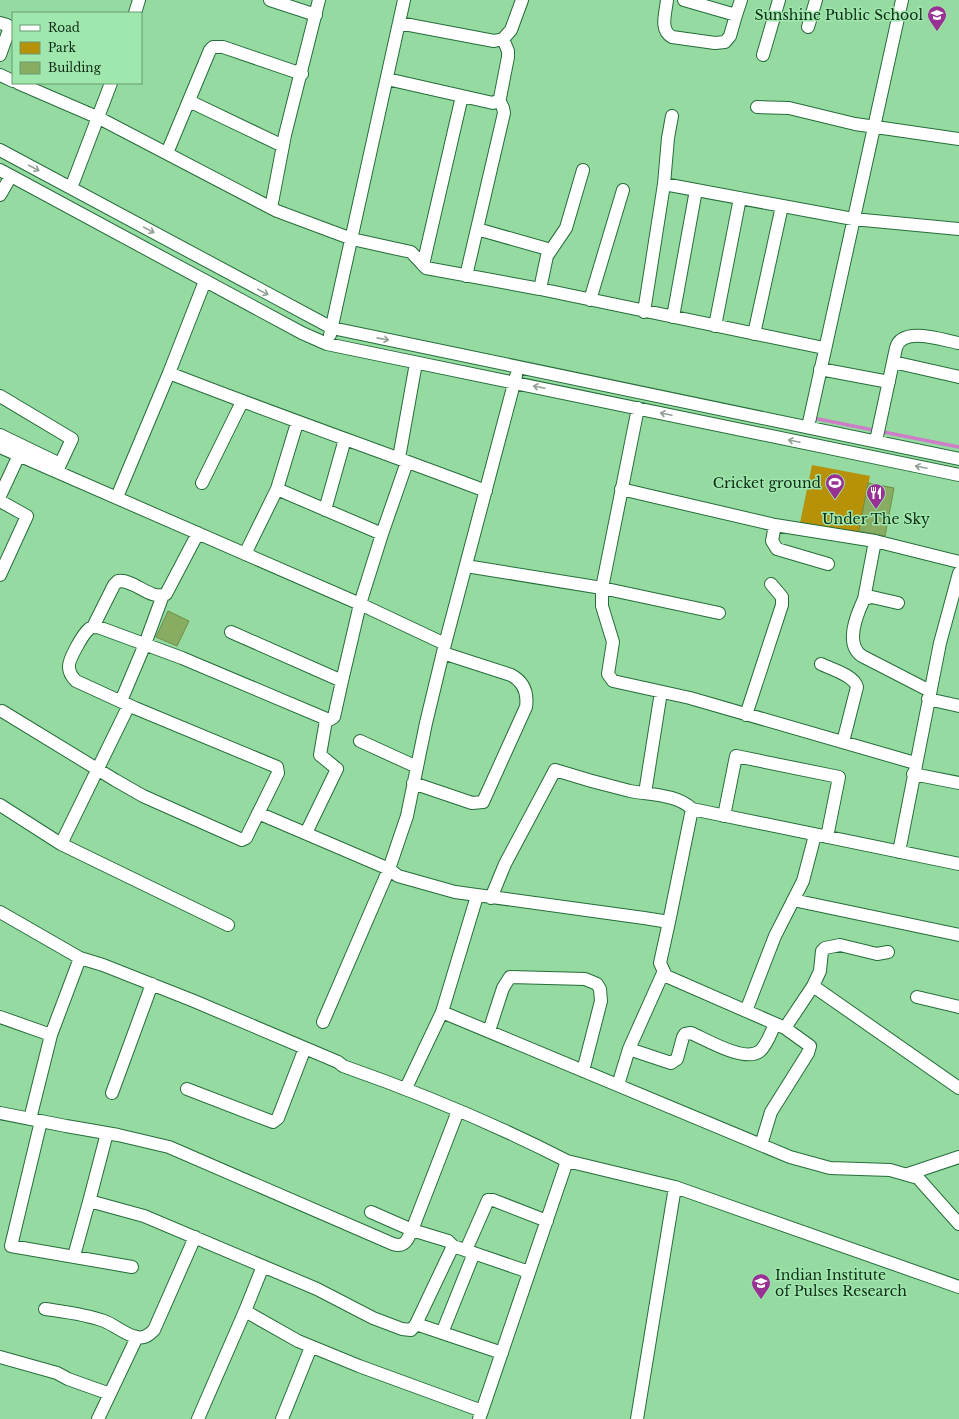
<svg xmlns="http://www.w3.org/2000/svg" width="959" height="1419" viewBox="0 0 959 1419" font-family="'Libre Baskerville',serif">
	<rect width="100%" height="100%" fill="#94daa1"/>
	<!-- green -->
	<path fill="#b79108" d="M812,465l58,11 -11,58 -59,-11z"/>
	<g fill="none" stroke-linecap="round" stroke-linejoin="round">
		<!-- stream -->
		<path stroke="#ce7dc8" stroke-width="3.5" d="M818,419l141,28"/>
	</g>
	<!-- building -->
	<path fill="#89ac63" stroke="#6d8f47" d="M868,483l26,5 -9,48 -26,-5z
		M168,611l21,10 -12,25 -21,-9z"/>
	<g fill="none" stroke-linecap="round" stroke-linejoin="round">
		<!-- minor casing -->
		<g stroke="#266d3a" stroke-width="14">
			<path id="minor" d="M270,0l46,15
				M667,0c-1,12 -8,30 5,37l43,6 10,-1 5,-6 6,-21
				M684,0l52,15 5,-15
				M135,13l4,-13
				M0,23l7,2 2,5 -9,25
				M399,23l95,18 9,-2 8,-9 11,-30
				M808,27l8,-27
				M763,55l16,-55
				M0,75l13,6
				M387,79l106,24 6,-3 1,-2 8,-41v-6l-5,-12
				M18,83l81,35 178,93 75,28 59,13 15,16 114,21 284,59
				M189,101l94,45
				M757,107l32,1 66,16 104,15
				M0,150l332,178 627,131
				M167,153l43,-103 3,-3h10l79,27
				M0,170l302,163 25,11 632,131
				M664,184l189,35 106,10
				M71,188l40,-105
				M0,195l11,-19
				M271,208l14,-73 34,-135
				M477,229l74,21
				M423,265l39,-169
				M466,276l38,-163 -1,-5 -4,-8
				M540,289l7,-33 19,-28 17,-58
				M590,300l33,-110
				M644,312l20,-128 4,-46 4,-22
				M673,317l23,-127
				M715,326l25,-128
				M754,334l28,-128
				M330,335l74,-335
				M893,362l66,15
				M820,369l69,13
				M169,373c105,41 211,78 317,118
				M0,396l72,43 -15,32
				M638,408l-36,180v18l11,36 -5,32 5,7 77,17 225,65
				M297,423l-20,66 105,45 25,-72
				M808,427l94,-427
				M0,435l60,29
				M876,441l20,-93c6,-22 46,-8 63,-5
				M0,447l360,157 85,40
				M399,458l17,-95
				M202,483l40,-81
				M621,489l154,36 100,16 84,21
				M0,496l19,-41
				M117,497l52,-124 36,-92
				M0,501l27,15 -27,59
				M325,510l20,-71
				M775,525l-3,16 5,8 51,15
				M245,554l32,-65
				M466,566l136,22 117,25
				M864,599l11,-58
				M898,603l-26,-6 -8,2c-7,15 -20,45 -2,57l68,35
				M93,627l21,-42 4,-4c17,-2 32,20 48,13l32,-61
				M231,632l111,49 18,-77 22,-70
				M821,664c10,5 33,11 36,23l-14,55
				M928,699l31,7
				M121,701l24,-57 18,-49
				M2,711l113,69 28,16 99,44 4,-2 32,-65 -1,-6 -142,-59 -59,-27c-4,-4 -7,-8 -7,-14 -1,-7 14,-33 20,-38 2,-2 6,-2 9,-2l84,31 147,62 5,-3 8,-36
				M746,715l36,-110v-8l-11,-13
				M360,741l57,26
				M913,774l46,9
				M413,783l59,20 11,-1 43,-95c2,-14 -2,-25 -15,-32l-68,-22
				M645,793l16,-101
				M0,805l61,39 167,81
				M692,809l267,55
				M258,813l131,56 9,7 57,16 189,26 25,4 23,-113c-15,-15 -42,-14 -62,-18 -25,-6 -50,-13 -75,-21l-50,94 -14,34
				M724,816l12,-60 103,21 -12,60
				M306,833l31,-64 -17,-14 6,-35
				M61,844l68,-139
				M899,852l41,-209 19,-70
				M793,900l166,35
				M0,912l80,46 23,7 91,36 144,61 5,4c77,27 152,58 224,95
				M669,922l-9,41 6,13 119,52 25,18 -2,7 -37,59 -10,33
				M813,986l146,102
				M917,997l42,10
				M746,1011l29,-75 28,-55 12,-46
				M442,1012l348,145 40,11 60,2 28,8 41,46
				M0,1017l51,18
				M323,1022l66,-153 18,-53 19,-93 19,-79 71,-268
				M785,1028l28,-42 7,-15 2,-20 3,-3 15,-3 37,9 11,-2
				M489,1031l14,-43 7,-11 75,2 12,5 3,5 1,12 -18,70
				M629,1049l42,14 6,-4 6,-22 2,-3 6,-1c16,7 54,30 69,18 7,-6 11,-19 15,-27
				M618,1085l11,-36 34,-76
				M406,1088l36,-76 35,-116
				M187,1089l86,33 5,-4 27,-70
				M112,1093l40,-109
				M0,1113l66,13 52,9 51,12 224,97c12,4 15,-5 19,-14l36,11 5,5 76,26
				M30,1119l21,-84 29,-77
				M41,1121l-30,125 121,21
				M107,1133l-17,65 3,4 51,14 173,73 56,29 29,11 9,1 5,-6 86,29
				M908,1174l51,-17
				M371,1212l41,18 46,-119
				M466,1250l22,-50h5l54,21
				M74,1256l16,-58
				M45,1309c20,3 40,5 59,12 11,4 21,14 33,16 7,2 12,-2 17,-7l41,-93
				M245,1311l18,-45
				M416,1324l37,-78
				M442,1333l32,-80
				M0,1357l57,16 11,6 42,15
				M482,1411l85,-250 108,26 284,100
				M98,1419l39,-82
				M198,1419l47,-108 53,30 61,25 123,45 -3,8
				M282,1419l29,-72
				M637,1419l38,-232"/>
		</g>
		<!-- minor -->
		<use href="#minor" stroke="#fff" stroke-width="12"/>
	</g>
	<!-- one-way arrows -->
	<defs><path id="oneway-shaft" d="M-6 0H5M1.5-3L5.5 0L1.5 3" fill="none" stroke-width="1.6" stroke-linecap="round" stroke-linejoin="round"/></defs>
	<g stroke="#93a096">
		<use href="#oneway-shaft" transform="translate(34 168) rotate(28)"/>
		<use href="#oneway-shaft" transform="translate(149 230) rotate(28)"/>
		<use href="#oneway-shaft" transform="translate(263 292) rotate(28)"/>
		<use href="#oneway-shaft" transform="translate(383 339) rotate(11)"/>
		<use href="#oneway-shaft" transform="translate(539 387) rotate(-168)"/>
		<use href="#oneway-shaft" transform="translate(666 414) rotate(-168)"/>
		<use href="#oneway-shaft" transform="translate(794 441) rotate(-168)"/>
		<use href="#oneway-shaft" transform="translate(921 467) rotate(-168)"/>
	</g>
	<!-- icons -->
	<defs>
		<g id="school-pin" transform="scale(1)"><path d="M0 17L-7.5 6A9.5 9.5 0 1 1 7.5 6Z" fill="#993195" stroke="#a0e7ae"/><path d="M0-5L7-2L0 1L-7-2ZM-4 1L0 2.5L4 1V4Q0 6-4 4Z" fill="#fff"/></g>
		<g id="stadium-pin" transform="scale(1)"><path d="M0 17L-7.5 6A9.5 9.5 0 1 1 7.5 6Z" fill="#993195" stroke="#a0e7ae"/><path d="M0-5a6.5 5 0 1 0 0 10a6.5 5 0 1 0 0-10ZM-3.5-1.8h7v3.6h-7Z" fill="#fff"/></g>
		<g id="restaurant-pin" transform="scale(1)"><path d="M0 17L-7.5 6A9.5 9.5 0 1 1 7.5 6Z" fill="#993195" stroke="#a0e7ae"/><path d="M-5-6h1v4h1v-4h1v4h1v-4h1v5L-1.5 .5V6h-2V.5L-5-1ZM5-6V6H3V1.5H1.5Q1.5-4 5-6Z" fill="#fff"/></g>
		<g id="university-pin" transform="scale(1)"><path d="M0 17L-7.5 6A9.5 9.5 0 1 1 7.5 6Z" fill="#993195" stroke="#a0e7ae"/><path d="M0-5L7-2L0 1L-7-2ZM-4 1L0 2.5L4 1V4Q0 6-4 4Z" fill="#fff"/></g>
	</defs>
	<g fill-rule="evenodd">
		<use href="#school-pin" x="937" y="15"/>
		<use href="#stadium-pin" x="835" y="483"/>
		<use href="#restaurant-pin" x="876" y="493"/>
		<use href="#university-pin" x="761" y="1283"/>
	</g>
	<g text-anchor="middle" stroke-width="3" stroke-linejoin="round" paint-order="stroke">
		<!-- poi labels -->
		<g font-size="14" fill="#0f2c16" stroke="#a0e7ae" text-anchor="end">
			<text x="923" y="20">Sunshine Public School</text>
			<text x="821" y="488">Cricket ground</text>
			<text x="876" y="524" text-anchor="middle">Under The Sky</text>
			<text x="775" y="1280" text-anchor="start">Indian Institute<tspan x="775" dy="16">of Pulses Research</tspan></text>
		</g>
	</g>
	<!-- legend -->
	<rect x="12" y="12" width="130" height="72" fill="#a0e7ae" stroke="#669c71"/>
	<rect x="20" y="25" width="20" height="6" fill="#ffffff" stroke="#669c71"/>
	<text x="48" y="32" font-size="12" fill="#0f2c16">Road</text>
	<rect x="20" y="42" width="20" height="12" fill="#b79108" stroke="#669c71"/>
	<text x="48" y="52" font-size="12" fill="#0f2c16">Park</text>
	<rect x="20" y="62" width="20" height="12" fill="#89ac63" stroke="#669c71"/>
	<text x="48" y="72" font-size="12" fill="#0f2c16">Building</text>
</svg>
